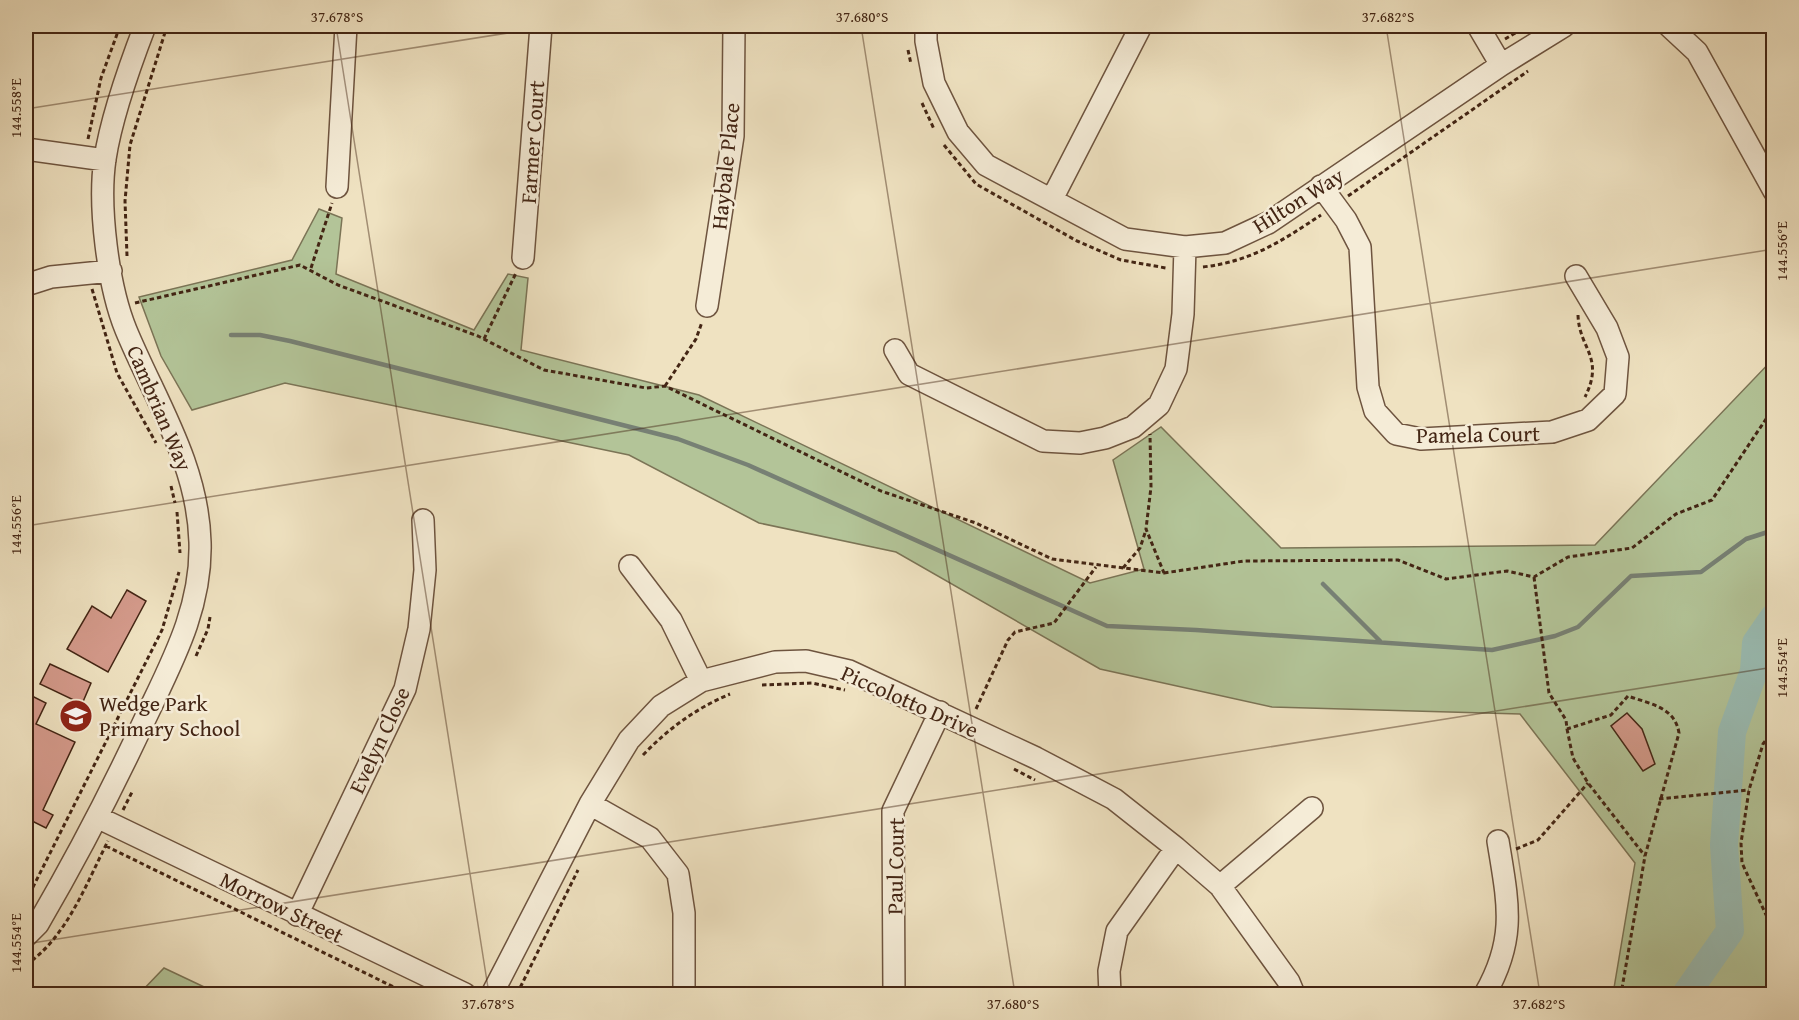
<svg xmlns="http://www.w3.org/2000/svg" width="1799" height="1020" viewBox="0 0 1799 1020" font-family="'Gentium Book Plus',serif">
	<rect width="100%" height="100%" fill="#efe2c1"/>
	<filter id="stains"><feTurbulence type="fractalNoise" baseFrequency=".00333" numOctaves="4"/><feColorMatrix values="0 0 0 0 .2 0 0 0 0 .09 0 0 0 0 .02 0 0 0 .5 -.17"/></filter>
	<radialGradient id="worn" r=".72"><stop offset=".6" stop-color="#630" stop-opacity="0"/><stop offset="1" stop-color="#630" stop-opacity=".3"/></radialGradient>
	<!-- green -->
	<path fill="#b3c498" stroke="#7b7456" stroke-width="1.5" d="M319,209l23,9 -6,56 138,56 34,-56 20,4 -7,72 178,45 391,188 54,-14 -31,-109 48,-33 120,121 314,-3 178,-186v635h-160l22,-131 -115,-149 -248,-7 -172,-38 -204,-117 -137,-29 -130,-68 -344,-72 -93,27 -31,-54 -22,-59 153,-37z
		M164,968l55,26h-80z"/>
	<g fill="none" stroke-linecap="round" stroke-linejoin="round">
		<!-- stream -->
		<path stroke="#778074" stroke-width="4.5" d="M231,335h29l30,6 388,98 70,26 359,161 89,4 296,20 63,-14 23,-9 53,-51 70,-4 45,-33 28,-9
			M1323,584l57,57"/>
		<!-- river -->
		<path stroke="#9abdb4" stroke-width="28" d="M1686,994l44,-63 -6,-86 8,-113 22,-61 2,-28 18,-26"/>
	</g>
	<!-- building -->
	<path fill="#d49a8b" stroke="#432514" stroke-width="1.5" d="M127,590l19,11 -38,71 -41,-23 25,-43 19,12z
		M26,649l6,1 -5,23h-1z
		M50,664l41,19 -9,21 -42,-20z
		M26,693l20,10 -10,21 39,18 -32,68 10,5 -7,13 -20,-10z
		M1627,713l15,16 13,35 -12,7 -32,-45z"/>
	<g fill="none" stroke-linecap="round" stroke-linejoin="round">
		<!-- minor casing -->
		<g stroke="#6e543f" stroke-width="24">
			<path id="minor" d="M926,26v15l8,42 24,49 28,33 139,74 60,8 40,-4 43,-20 233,-158 63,-39
				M1478,26l23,39
				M1669,26l28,26 77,139
				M26,149l79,11
				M1321,186l25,34 14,27 8,140 7,24 21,23 25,5 131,-7 36,-12 27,-26 3,-37 -11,-29 -31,-52
				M337,187l9,-161
				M1052,199l89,-173
				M523,258l18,-232
				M26,285l25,-8 60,-6
				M707,306l26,-170 1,-110
				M895,350l14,24 134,67 37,2 25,-5 28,-11 26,-22 17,-36 7,-55 2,-67
				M630,566l41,54 30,61
				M590,804l60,34 28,36 6,39v81
				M99,818l366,176
				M1220,886l92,-78
				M297,915l108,-226 14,-60 6,-59 -2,-50
				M26,936l12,-12c39,-67 74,-134 107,-205 27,-57 57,-111 55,-177 -2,-78 -45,-142 -74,-212 -18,-44 -28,-124 -21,-171 6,-40 25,-94 40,-133
				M492,994l98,-190 39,-64 32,-34 40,-25 74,-19 31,-1 43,10 187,87 78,41 62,49 44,38 69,96 5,12
				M894,994l-1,-183 47,-99
				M1110,994l-1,-23 8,-40 59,-83
				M1485,994c32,-56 23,-91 13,-153"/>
		</g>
		<!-- path -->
		<path stroke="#432514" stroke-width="3" stroke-dasharray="4.5 3" stroke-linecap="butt" d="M1582,32l7,-6
			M1505,39l22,-13
			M908,50l3,14
			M922,103l12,26
			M88,139l13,-61 19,-52
			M944,145l32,39 101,57 44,19 45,8
			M1348,196l180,-125
			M127,256l-2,-55 5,-56 37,-119
			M1203,267c49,-6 77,-25 118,-52
			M311,268l21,-65
			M92,289l25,84 39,70
			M135,303l165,-38 38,20 140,51 66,34 102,18 19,-2 216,105 95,32 76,36 112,14 -18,-44 5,-42 -1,-53
			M1578,315c1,34 27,42 7,82
			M484,339l32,-66
			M665,386l31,-47 6,-17
			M171,486l4,17
			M177,512l3,41
			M1123,568l17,-20 6,-18
			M1164,573l80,-12 154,-1 48,19 61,-8 27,6 34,-20 64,-9 44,-34 36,-14 62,-93
			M1534,577l15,116 17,27 1,9 44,-14 17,-19c22,8 47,11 51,37l-34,123 -24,138
			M196,656l12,-27 2,-12
			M762,685l50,-2 33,7
			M976,709l32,-69 7,-8 39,-9 42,-56
			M1567,729l6,29 15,25 57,73
			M1774,729l-11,15 -14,46 -8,53 1,20 32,69
			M643,755c26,-27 52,-46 87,-61
			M1014,769l21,11
			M1659,799l90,-9
			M123,810l9,-18
			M106,846l302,148
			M1516,849l22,-9 50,-57
			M26,901l136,-271 17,-58
			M26,965c41,-28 60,-81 82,-124
			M517,994l61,-124"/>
		<!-- minor -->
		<use href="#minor" stroke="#f5ecd7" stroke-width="21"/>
	</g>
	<!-- ticks -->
	<path fill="none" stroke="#432514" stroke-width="1.5" stroke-opacity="0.45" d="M336,26l153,968M861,26l154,968M1386,26l154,968M26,109l526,-83M26,526l1748,-277M26,944l1748,-277"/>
	<!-- icons -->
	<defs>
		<g id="school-disc" transform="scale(1.725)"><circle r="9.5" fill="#8f2418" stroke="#f5ecd7"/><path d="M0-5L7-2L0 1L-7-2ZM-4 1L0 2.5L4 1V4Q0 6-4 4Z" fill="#fff"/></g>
	</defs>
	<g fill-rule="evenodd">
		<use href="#school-disc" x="76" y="716"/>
	</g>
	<g text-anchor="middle" stroke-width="5" stroke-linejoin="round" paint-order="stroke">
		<!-- street labels -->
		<g font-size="22" fill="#432514" stroke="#f5ecd7">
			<text transform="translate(532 142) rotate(-86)" y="8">Farmer Court</text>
			<text transform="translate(725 166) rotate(-84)" y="8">Haybale Place</text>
			<text transform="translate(1298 200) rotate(-32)" y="8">Hilton Way</text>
			<text transform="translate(160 408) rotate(67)" y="8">Cambrian Way</text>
			<text transform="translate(1478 434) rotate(-1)" y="8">Pamela Court</text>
			<text transform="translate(910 701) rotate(24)" y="8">Piccolotto Drive</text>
			<text transform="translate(379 740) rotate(-65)" y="8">Evelyn Close</text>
			<text transform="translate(895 866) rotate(-89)" y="8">Paul Court</text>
			<text transform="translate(282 907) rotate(26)" y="8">Morrow Street</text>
		</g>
		<!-- poi labels -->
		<g font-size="22" fill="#432514" stroke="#f5ecd7" text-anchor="start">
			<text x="99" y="711">Wedge Park<tspan x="99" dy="25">Primary School</tspan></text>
		</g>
	</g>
	<!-- margin -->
	<rect width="1799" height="1020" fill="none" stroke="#efe2c1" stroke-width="66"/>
	<rect x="33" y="33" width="1733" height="954" fill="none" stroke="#432514" stroke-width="2"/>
	<g font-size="15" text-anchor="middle" fill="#432514">
		<text x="337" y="22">37.678°S</text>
		<text x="862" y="22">37.680°S</text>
		<text x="1388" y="22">37.682°S</text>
		<text transform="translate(16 108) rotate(-90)" y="5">144.558°E</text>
		<text transform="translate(1782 251) rotate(-90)" y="5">144.556°E</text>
		<text transform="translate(16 525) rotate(-90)" y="5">144.556°E</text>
		<text transform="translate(1782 668) rotate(-90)" y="5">144.554°E</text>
		<text transform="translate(16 943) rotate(-90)" y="5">144.554°E</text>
		<text x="488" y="1009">37.678°S</text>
		<text x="1013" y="1009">37.680°S</text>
		<text x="1539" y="1009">37.682°S</text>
	</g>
	<rect width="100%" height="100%" filter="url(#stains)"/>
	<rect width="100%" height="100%" fill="url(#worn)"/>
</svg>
